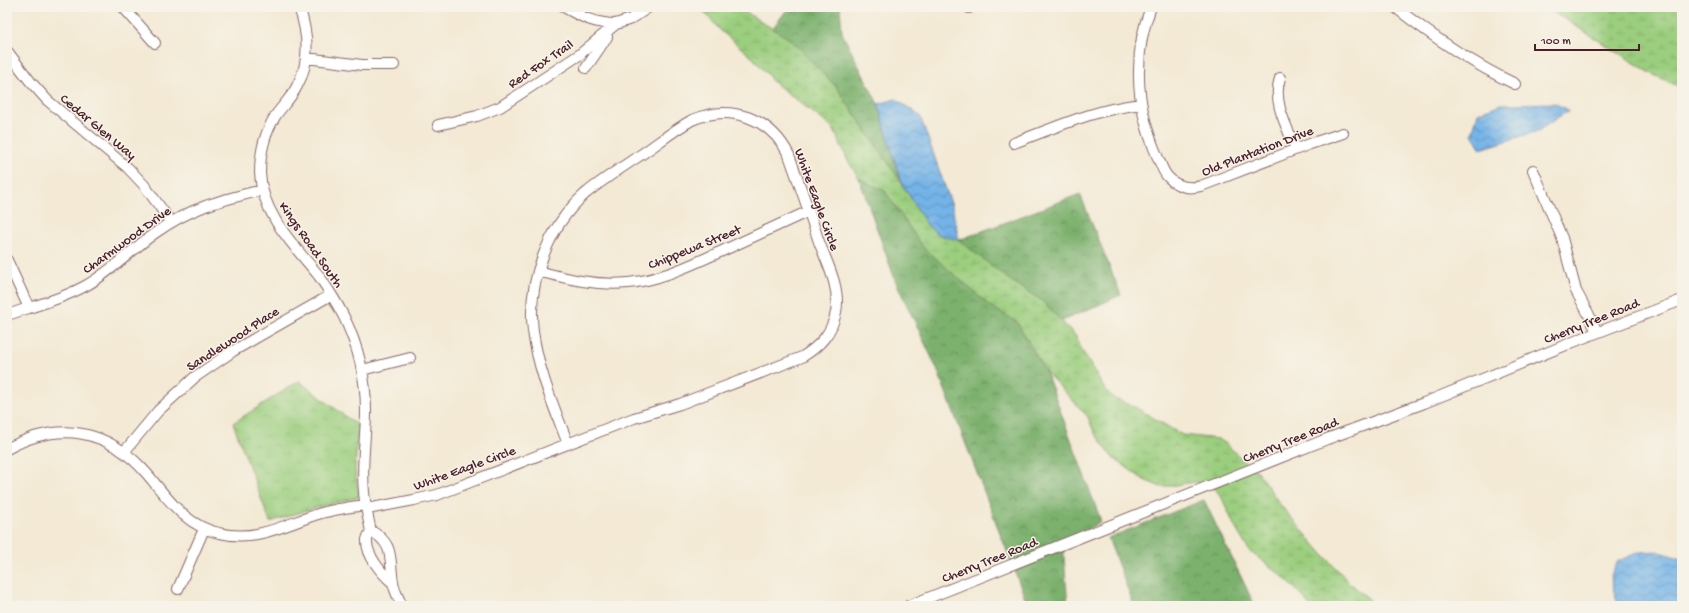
<svg xmlns="http://www.w3.org/2000/svg" width="1689" height="613" viewBox="0 0 1689 613" font-family="'Gochi Hand',sans-serif">
	<defs>
		<pattern id="forest-crowns" width="20" height="18" patternUnits="userSpaceOnUse"><rect width="20" height="18" fill="#7cb16d"/><path d="M2 6a3 3 0 1 1 6 0M12 15a3 3 0 1 1 6 0" fill="none" stroke="#688f5a"/></pattern>
		<pattern id="wetland-marsh" width="20" height="14" patternUnits="userSpaceOnUse"><rect width="20" height="14" fill="#9bce7e"/><path d="M1 5h8M5 5V1M11 12h8M15 12V8" fill="none" stroke="#87b06d"/></pattern>
		<pattern id="park-crowns" width="20" height="18" patternUnits="userSpaceOnUse"><rect width="20" height="18" fill="#9bce7e"/><path d="M2 6a3 3 0 1 1 6 0M12 15a3 3 0 1 1 6 0" fill="none" stroke="#87b06d"/></pattern>
		<pattern id="water-waves" width="16" height="10" patternUnits="userSpaceOnUse"><rect width="16" height="10" fill="#73b3e7"/><path d="M0 5q4-4 8 0t8 0" fill="none" stroke="#6091bb"/></pattern>
	</defs>
	<rect width="100%" height="100%" fill="#f7f3e8"/>
	<filter id="ink" filterUnits="userSpaceOnUse"><feTurbulence type="fractalNoise" baseFrequency=".025" numOctaves="2"/><feDisplacementMap in="SourceGraphic" scale="8" xChannelSelector="R" yChannelSelector="G"/><feConvolveMatrix kernelMatrix="1 2 1 2 8 2 1 2 1" color-interpolation-filters="sRGB"/></filter>
	<filter id="wash" filterUnits="userSpaceOnUse"><feTurbulence type="fractalNoise" baseFrequency=".012" numOctaves="4" result="noise"/><feDisplacementMap in="SourceGraphic" scale="16" xChannelSelector="R" yChannelSelector="G"/><feGaussianBlur stdDeviation="0.9" result="paint"/><feColorMatrix in="noise" values="0 0 0 0 0 0 0 0 0 0 0 0 0 0 0 0 0 1.4 0 .05"/><feComposite in="paint" operator="in"/></filter>
	<g filter="url(#wash)">
		<rect width="100%" height="100%" fill="#f3e9d4"/>
		<!-- forest -->
		<path fill="url(#forest-crowns)" stroke="#63684c" d="M789,7h51l2,26 36,71 23,78 -65,-95 -64,-58z
			M859,178l26,13 38,56 67,59 27,16 29,50 55,149 -38,24 5,61h-40l-91,-237 -42,-89z
			M1080,194l41,101 -59,26 -21,-21 -33,-21 -49,-39z
			M1204,500l51,106h-121l-26,-68z"/>
		<!-- wetland -->
		<path fill="url(#wetland-marsh)" stroke="#727654" d="M700,7h41l11,9 39,24 45,47 65,95 27,44 12,9 19,5 49,39 33,21 35,36 4,11 24,41 11,11 20,8 47,28 36,4 7,4 21,20 11,8 25,36 48,55 21,22 26,22h-68l-4,-7 -25,-25 -31,-23 -14,-24 -13,-29 -7,-9 -18,-7 -36,5 -17,-7 -32,-23 -18,-25 -6,-15 -42,-45 -29,-50 -27,-16 -67,-59 -38,-56 -26,-13 -11,-17 -15,-33 -62,-48 -2,-4 -16,-18 -33,-28z
			M1545,7h137v81l-28,-13z"/>
		<!-- park -->
		<path fill="url(#park-crowns)" stroke="#727654" d="M299,381l59,45 -3,43 4,28 -48,12 -41,13 -37,-99z"/>
		<!-- water -->
		<path fill="url(#water-waves)" stroke="#5e6989" d="M896,99l24,17 33,93 6,31 -19,-5 -12,-9 -27,-44 -23,-78z
			M1554,103l16,8 -7,3 -25,17 -57,18 -9,-15 6,-21 23,-9z
			M1657,551l25,8v47h-64l-8,-29 8,-16 21,-9z"/>
	</g>
	<g filter="url(#ink)">
		<g fill="none" stroke-linecap="round" stroke-linejoin="round">
			<!-- minor casing -->
			<g stroke="#856666" stroke-width="12">
				<path id="minor" d="M123,7l32,36
					M299,7c9,26 12,54 -2,79 -5,11 -14,19 -21,29 -11,17 -16,38 -16,58 2,42 34,72 59,103 9,13 18,27 25,41 14,29 22,62 22,94 0,27 -5,54 -2,81 1,13 4,26 7,39 24,13 18,28 22,51 1,8 6,17 9,24
					M564,7c17,10 32,17 52,17
					M1151,7c-8,20 -12,42 -12,63 -1,31 7,60 19,88 3,6 5,14 10,19 9,10 21,12 33,9l109,-42 33,-11
					M1395,7c38,30 76,56 120,77
					M969,8l1,-1
					M7,51l23,30 17,19 81,68 16,17 27,37
					M306,58l56,7h32
					M586,68l21,-31
					M1280,78c-8,24 7,49 16,71
					M438,125l39,-9 23,-9 26,-17 53,-35 37,-31 15,-5 18,-12
					M1014,143c45,-17 78,-33 127,-39
					M1533,170l29,68 14,53 12,22 9,19
					M7,260l22,48
					M538,271c30,8 59,15 90,12 33,-3 62,-18 92,-31 30,-14 59,-27 89,-41
					M7,315c27,-9 55,-16 80,-30 25,-14 45,-36 68,-52 36,-26 66,-33 107,-43
					M362,370l48,-12
					M7,449c52,-29 102,-20 141,26 20,24 38,51 71,58 37,9 65,-8 99,-19 16,-5 32,-7 48,-9
					M124,452l34,-41 37,-34 38,-26 98,-56
					M367,509l47,-9 23,-5 197,-77 46,-14 122,-47c18,-11 30,-24 34,-45 5,-24 -10,-51 -18,-73 -9,-28 -19,-56 -29,-84 -19,-37 -58,-52 -97,-35 -18,10 -35,24 -53,36 -18,12 -37,24 -54,38 -37,33 -58,88 -52,137 5,39 21,76 35,113
					M371,531c-1,2 -4,6 -4,9 -1,15 15,34 26,43
					M178,589l26,-60
					M908,606l419,-167 97,-36 159,-65 99,-38"/>
			</g>
			<!-- minor -->
			<use href="#minor" stroke="#fff" stroke-width="10"/>
		</g>
	</g>
	<g text-anchor="middle" stroke-width="3" stroke-linejoin="round" paint-order="stroke">
		<!-- street labels -->
		<g font-size="14" fill="#4a1f2b" stroke="#f7f3e8">
			<text transform="translate(540 63) rotate(-34)" y="5">Red Fox Trail</text>
			<text transform="translate(99 126) rotate(40)" y="5">Cedar Glen Way</text>
			<text transform="translate(1257 150) rotate(-21)" y="5">Old Plantation Drive</text>
			<text transform="translate(818 199) rotate(70)" y="5">White Eagle Circle</text>
			<text transform="translate(126 239) rotate(-36)" y="5">Charmwood Drive</text>
			<text transform="translate(312 244) rotate(55)" y="5">Kings Road South</text>
			<text transform="translate(694 246) rotate(-22)" y="5">Chippewa Street</text>
			<text transform="translate(1591 320) rotate(-22)" y="5">Cherry Tree Road</text>
			<text transform="translate(232 338) rotate(-33)" y="5">Sandlewood Place</text>
			<text transform="translate(1290 439) rotate(-22)" y="5">Cherry Tree Road</text>
			<text transform="translate(464 467) rotate(-20)" y="5">White Eagle Circle</text>
			<text transform="translate(989 559) rotate(-22)" y="5">Cherry Tree Road</text>
		</g>
	</g>
	<!-- margin -->
	<rect width="1689" height="613" fill="none" stroke="#f7f3e8" stroke-width="24"/>
	<!-- scale -->
	<path d="M1535 44v6h104v-6" fill="none" stroke="#4a1f2b" stroke-width="2"/>
	<text x="1541" y="44" font-size="12" fill="#4a1f2b" stroke="#f7f3e8" stroke-width="3" paint-order="stroke">100 m</text>
</svg>
